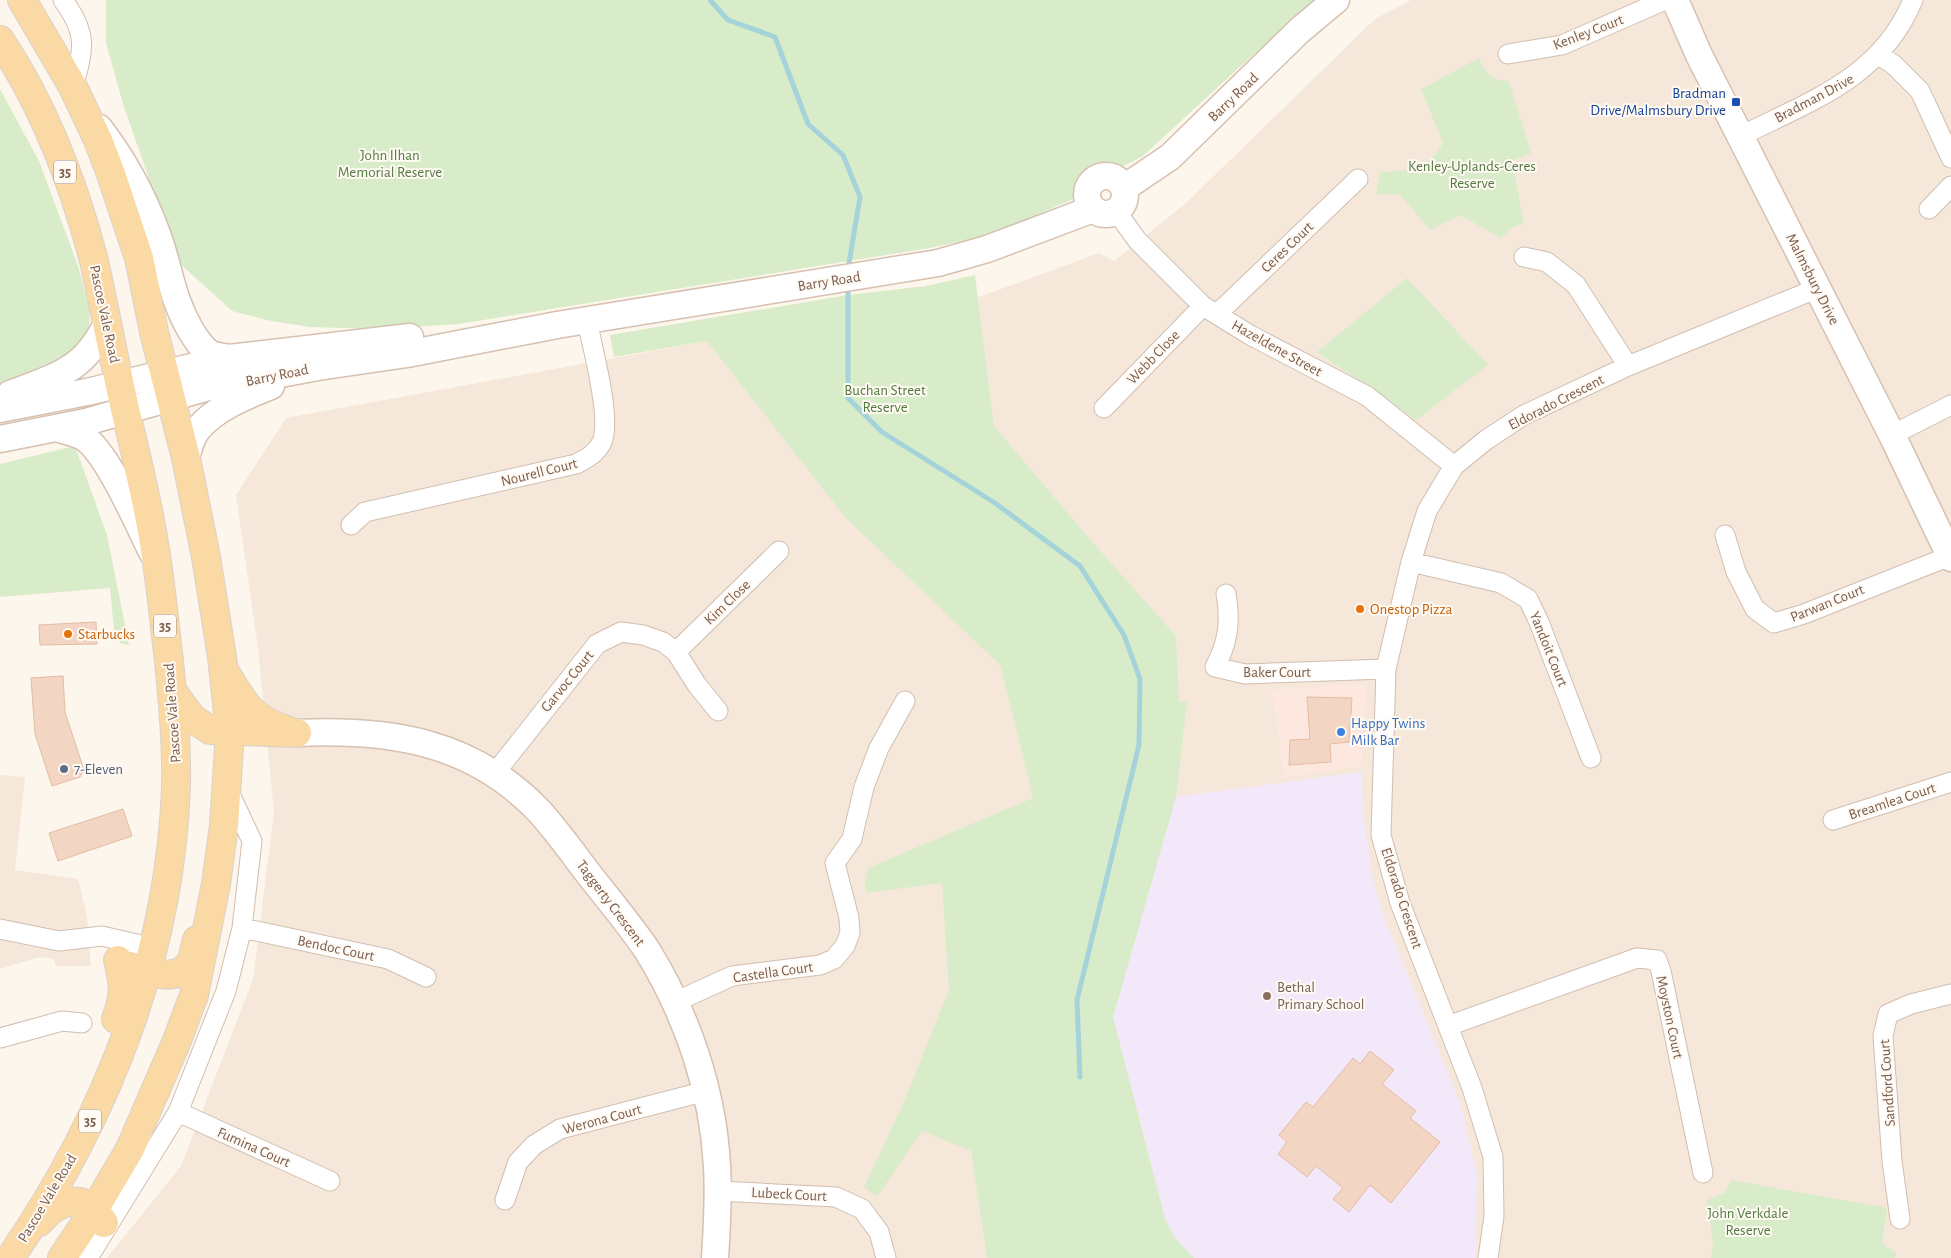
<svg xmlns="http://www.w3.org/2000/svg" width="1951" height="1258" viewBox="0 0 1951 1258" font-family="'Alegreya Sans',sans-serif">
	<rect width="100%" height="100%" fill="#fdf6ec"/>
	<!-- residential -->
	<path fill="#f5e8da" d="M1411,0h540v1258h-1844l74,-92 72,-187 21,-167 -16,-164 -22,-153 50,-77 421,-77 272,-44 120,-44 15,8 72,-58 189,-184z
		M0,775l25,2 -10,93 63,9 9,37 4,50h-35l-2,-7 -15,-2 -39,12z"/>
	<!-- commercial -->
	<path fill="#fde8e0" d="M1367,683l-6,83 -77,11 -12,-87z"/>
	<!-- education -->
	<path fill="#f3e8fa" d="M1362,772l1,40 8,58 10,39 80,197 16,67 -1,85h-282l-19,-20 -10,-19 -52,-202 63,-220z"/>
	<!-- green -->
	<path fill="#d8ecc9" d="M106,0h1212l-35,27 -140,129 -25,13 -21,1 -10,8 -9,19 -88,38 -60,13 -472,76 -75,5 -74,-2 -43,-7 -34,-9 -54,-49 -55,-158 -17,-61z
		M1479,58c5,14 14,24 30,23l22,72 -19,8 12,63 -10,2 -13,12 -41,-23 -30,15 -30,-35 -24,-1 4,-22c30,-1 47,-2 63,-29l-22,-54z
		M0,89l39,72 39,105 12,45 -1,16 -6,14 -6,8 -19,12 -42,19 -16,3z
		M975,275l19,151 93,110 89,100 3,65 8,1 -11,95 -63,220 52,202 10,19 19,20h-207l-16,-107 -49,-20 -45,66 -13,-10 39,-83 46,-114 -7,-107 -76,10 -1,-12 3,-13 165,-70 -33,-133 -155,-148 -138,-176 -93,16 -4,-22 238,-40 78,-9z
		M1407,278l81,87 -72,55 -99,-68z
		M75,446l32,89 22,110 -9,-2 -6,-13 -4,-42 -110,9v-133z
		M1731,1180l156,28 -5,35 14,10 -1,5h-184l2,-13 -6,-45 17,-7z"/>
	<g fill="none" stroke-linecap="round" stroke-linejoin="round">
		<!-- stream -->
		<path stroke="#a5d3da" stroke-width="5" d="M710,0l18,20 47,17 33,87 35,31 17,42 -12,72
			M848,285v113l34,34 113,71 85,63 44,69 16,44 -1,66 -62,255 3,77"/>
	</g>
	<!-- building -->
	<path fill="#f3d5c3" stroke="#e6bba3" d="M96,622l1,22 -57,1 -1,-20z
		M63,676l2,36 19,58 -4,7 -28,9 -17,-52 -4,-56z
		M1307,697l45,1 -3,44 -19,2 1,18 -42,3 1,-25 20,-1z
		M123,809l9,27 -74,25 -9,-28z
		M1370,1051l24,19 -12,14 34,27 -6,7 30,24 -49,61 -21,-18 -21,27 -16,-13 10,-11 -27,-22 -9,11 -29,-23 9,-12 -8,-7 27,-33 7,5 40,-49 7,6z"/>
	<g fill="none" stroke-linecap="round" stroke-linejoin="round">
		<!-- street casing -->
		<g stroke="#d1beb0" stroke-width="21">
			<path id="street" d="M63,0c25,34 21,49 10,87
				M1508,54l54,-9 103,-45
				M1878,55l15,9 27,27 31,67
				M1741,136c69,-35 140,-58 172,-136
				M1929,209l22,-23
				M1116,211l21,29 66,66 47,29 117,61 87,70
				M1524,257l23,5 29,23 52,81
				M1217,314l141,-135
				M1104,408l99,-102
				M1892,435l59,-30
				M351,525l14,-13 211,-48c10,-5 20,-10 26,-22 10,-24 -10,-95 -15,-122
				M1725,535l11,37 19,37 19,14 30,-9 146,-58
				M1411,562l90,21 27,16 11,23 52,136
				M1226,594c5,27 2,49 -11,73l30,7 141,-5
				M676,652l103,-101
				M495,773l102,-129 24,-12 22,3 20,7 13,10 21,33 21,26
				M1833,820l118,-38
				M242,928l146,31 38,18
				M0,929l59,12 43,-5 52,12
				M675,1002l57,-26 88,-11 14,-6 11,-13 5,-13 -1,-15 -14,-55 17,-24 12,-52 15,-39 26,-47
				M1448,1026l189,-68 20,2 4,11 42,202
				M0,1038l62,-17 20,2
				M178,1112l152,69
				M718,1191l118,6 26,12 17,23 7,26
				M505,1200l13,-38 16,-17 26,-16 146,-38
				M1900,1219l-8,-58 -9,-125 5,-22 23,-10 40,-10
				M88,1258l90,-146 48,-121 16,-63 10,-87 -24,-51
				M1488,1258l6,-42 -1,-59 -21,-69 -72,-185 -19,-68 5,-166 25,-107 16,-51 27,-45 32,-26 38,-25 104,-49 190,-78"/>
		</g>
		<!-- secondary casing -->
		<g stroke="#d6c0b0" stroke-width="29">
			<path id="secondary" d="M1675,0l24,55 193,380 59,123
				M99,128c24,31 43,66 57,103 14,36 14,64 35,100 5,8 11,18 20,23 5,2 12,3 18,4
				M1087 195a19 19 0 1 1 38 0a19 19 0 1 1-38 0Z
				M1124,188l46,-31 130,-127 36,-30
				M10,394c47,-18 74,-23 97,-71
				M0,409l87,-17 142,-34 181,-21
				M57,428c8,3 19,5 26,9 24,14 56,89 69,115
				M0,439l86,-17 119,-34 113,-21 89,-13 150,-29 381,-62 49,-14 106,-40
				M186,458c3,-10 5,-21 12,-29 17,-21 48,-33 73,-43
				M297,733c93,-4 175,8 242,78 19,21 35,44 52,66 19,24 39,48 56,73 40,65 66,140 70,216 2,31 0,61 -2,92"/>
		</g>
		<!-- primary casing -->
		<g stroke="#dad1cd" stroke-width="30">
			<path id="primary" d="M22,0l51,87 25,53 13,34 28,84 15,74 32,126 20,99 16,100 8,75 -6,93 -8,59 -22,111 -18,48 -46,106 -36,61 -32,48
				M0,40c44,66 74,144 94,221 11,49 20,99 31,148 12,51 25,102 32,154 5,32 8,66 12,98 4,42 8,84 7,126 -6,170 -70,332 -166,471
				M226,673c18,31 26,46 61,57
				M172,691l20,27 18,12 87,3
				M130,966c18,7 51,18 62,-6 2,-6 3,-14 5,-20
				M116,1019c9,-25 8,-33 2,-59
				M39,1222c21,-24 46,-31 65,1"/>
		</g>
		<!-- street -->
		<use href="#street" stroke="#fff" stroke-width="19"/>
		<!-- secondary -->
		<use href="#secondary" stroke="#fff" stroke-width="26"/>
		<!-- primary -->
		<use href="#primary" stroke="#fbd9a5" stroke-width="28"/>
	</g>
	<!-- markers -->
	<rect fill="#1a4fb4" stroke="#fffaf3" stroke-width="2" x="1731" y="97" width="10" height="10" rx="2.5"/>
	<g fill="#e8710a" stroke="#fffaf3" stroke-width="2">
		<circle cx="1360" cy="609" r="5"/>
		<circle cx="68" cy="634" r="5"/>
	</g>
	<circle fill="#3f7fe0" stroke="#fffaf3" stroke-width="2" cx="1341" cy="732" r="5"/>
	<circle fill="#5c6f8a" stroke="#fffaf3" stroke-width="2" cx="64" cy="769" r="5"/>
	<circle fill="#8d6e63" stroke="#fffaf3" stroke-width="2" cx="1267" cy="996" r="5"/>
	<g text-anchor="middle" stroke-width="4" stroke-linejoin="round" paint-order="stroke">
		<!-- shield labels -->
		<g fill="#fffaf3" stroke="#a28b7f" stroke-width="1">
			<rect x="54" y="160.5" width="22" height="23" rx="4"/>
			<rect x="154" y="614.5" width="22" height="23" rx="4"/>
			<rect x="79" y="1109.5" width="22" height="23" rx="4"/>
		</g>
		<g font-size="14" font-weight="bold" fill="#7a5c4d">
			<text x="65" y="177">35</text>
			<text x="165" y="631">35</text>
			<text x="90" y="1126">35</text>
		</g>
		<!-- street labels -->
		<g font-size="15" fill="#7a5c4d" stroke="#fffaf3">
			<text transform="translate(1588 32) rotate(-21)" y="5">Kenley Court</text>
			<text transform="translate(1233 97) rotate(-44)" y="5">Barry Road</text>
			<text transform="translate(1814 98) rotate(-28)" y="5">Bradman Drive</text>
			<text transform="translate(1287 247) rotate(-44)" y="5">Ceres Court</text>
			<text transform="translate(1813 279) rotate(63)" y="5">Malmsbury Drive</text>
			<text transform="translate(829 281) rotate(-9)" y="5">Barry Road</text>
			<text transform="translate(105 314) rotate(78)" y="5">Pascoe Vale Road</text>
			<text transform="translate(1277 348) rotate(29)" y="5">Hazeldene Street</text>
			<text transform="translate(1153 357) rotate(-46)" y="5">Webb Close</text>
			<text transform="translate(277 375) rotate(-11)" y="5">Barry Road</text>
			<text transform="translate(1556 402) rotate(-27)" y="5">Eldorado Crescent</text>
			<text transform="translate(539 472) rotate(-14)" y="5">Nourell Court</text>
			<text transform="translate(727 602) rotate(-44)" y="5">Kim Close</text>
			<text transform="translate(1827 603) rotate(-22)" y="5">Parwan Court</text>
			<text transform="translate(1549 649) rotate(68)" y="5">Yandoit Court</text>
			<text x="1277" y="677">Baker Court</text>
			<text transform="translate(567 681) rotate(-51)" y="5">Garvoc Court</text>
			<text transform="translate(172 713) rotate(-94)" y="5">Pascoe Vale Road</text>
			<text transform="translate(1892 801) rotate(-18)" y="5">Breamlea Court</text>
			<text transform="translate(1402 898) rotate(72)" y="5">Eldorado Crescent</text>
			<text transform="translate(611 903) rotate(53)" y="5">Taggerty Crescent</text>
			<text transform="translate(336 948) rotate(12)" y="5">Bendoc Court</text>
			<text transform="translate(773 972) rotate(-8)" y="5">Castella Court</text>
			<text transform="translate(1670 1017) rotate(78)" y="5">Moyston Court</text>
			<text transform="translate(1887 1083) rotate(-94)" y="5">Sandford Court</text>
			<text transform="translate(602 1119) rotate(-15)" y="5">Werona Court</text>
			<text transform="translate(254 1147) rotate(24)" y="5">Fumina Court</text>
			<text transform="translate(789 1194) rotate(3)" y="5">Lubeck Court</text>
			<text transform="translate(47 1198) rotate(-59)" y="5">Pascoe Vale Road</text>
		</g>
		<!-- transit labels -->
		<g font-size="15" fill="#164399" stroke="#fffaf3" text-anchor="end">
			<text x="1726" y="98">Bradman<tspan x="1726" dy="17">Drive/Malmsbury Drive</tspan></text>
		</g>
		<!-- park labels -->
		<g font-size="15" fill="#537a41" stroke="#fffaf3">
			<text x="390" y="160">John Ilhan<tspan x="390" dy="17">Memorial Reserve</tspan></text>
			<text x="1472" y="171">Kenley-Uplands-Ceres<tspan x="1472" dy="17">Reserve</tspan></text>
			<text x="885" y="395">Buchan Street<tspan x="885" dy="17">Reserve</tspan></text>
			<text x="1748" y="1218">John Verkdale<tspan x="1748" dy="17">Reserve</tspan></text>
		</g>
		<!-- food labels -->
		<g font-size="15" fill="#c56008" stroke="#fffaf3" text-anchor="start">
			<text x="1370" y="614">Onestop Pizza</text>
			<text x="78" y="639">Starbucks</text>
		</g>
		<!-- shop labels -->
		<g font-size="15" fill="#366cbe" stroke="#fffaf3" text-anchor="start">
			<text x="1351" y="728">Happy Twins<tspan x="1351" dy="17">Milk Bar</tspan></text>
		</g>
		<!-- service labels -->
		<g font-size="15" fill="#4e5e75" stroke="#fffaf3" text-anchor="start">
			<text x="74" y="774">7-Eleven</text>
		</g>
		<!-- education labels -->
		<g font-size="15" fill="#785e54" stroke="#fffaf3" text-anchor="start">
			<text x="1277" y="992">Bethal<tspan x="1277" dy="17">Primary School</tspan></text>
		</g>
	</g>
</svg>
